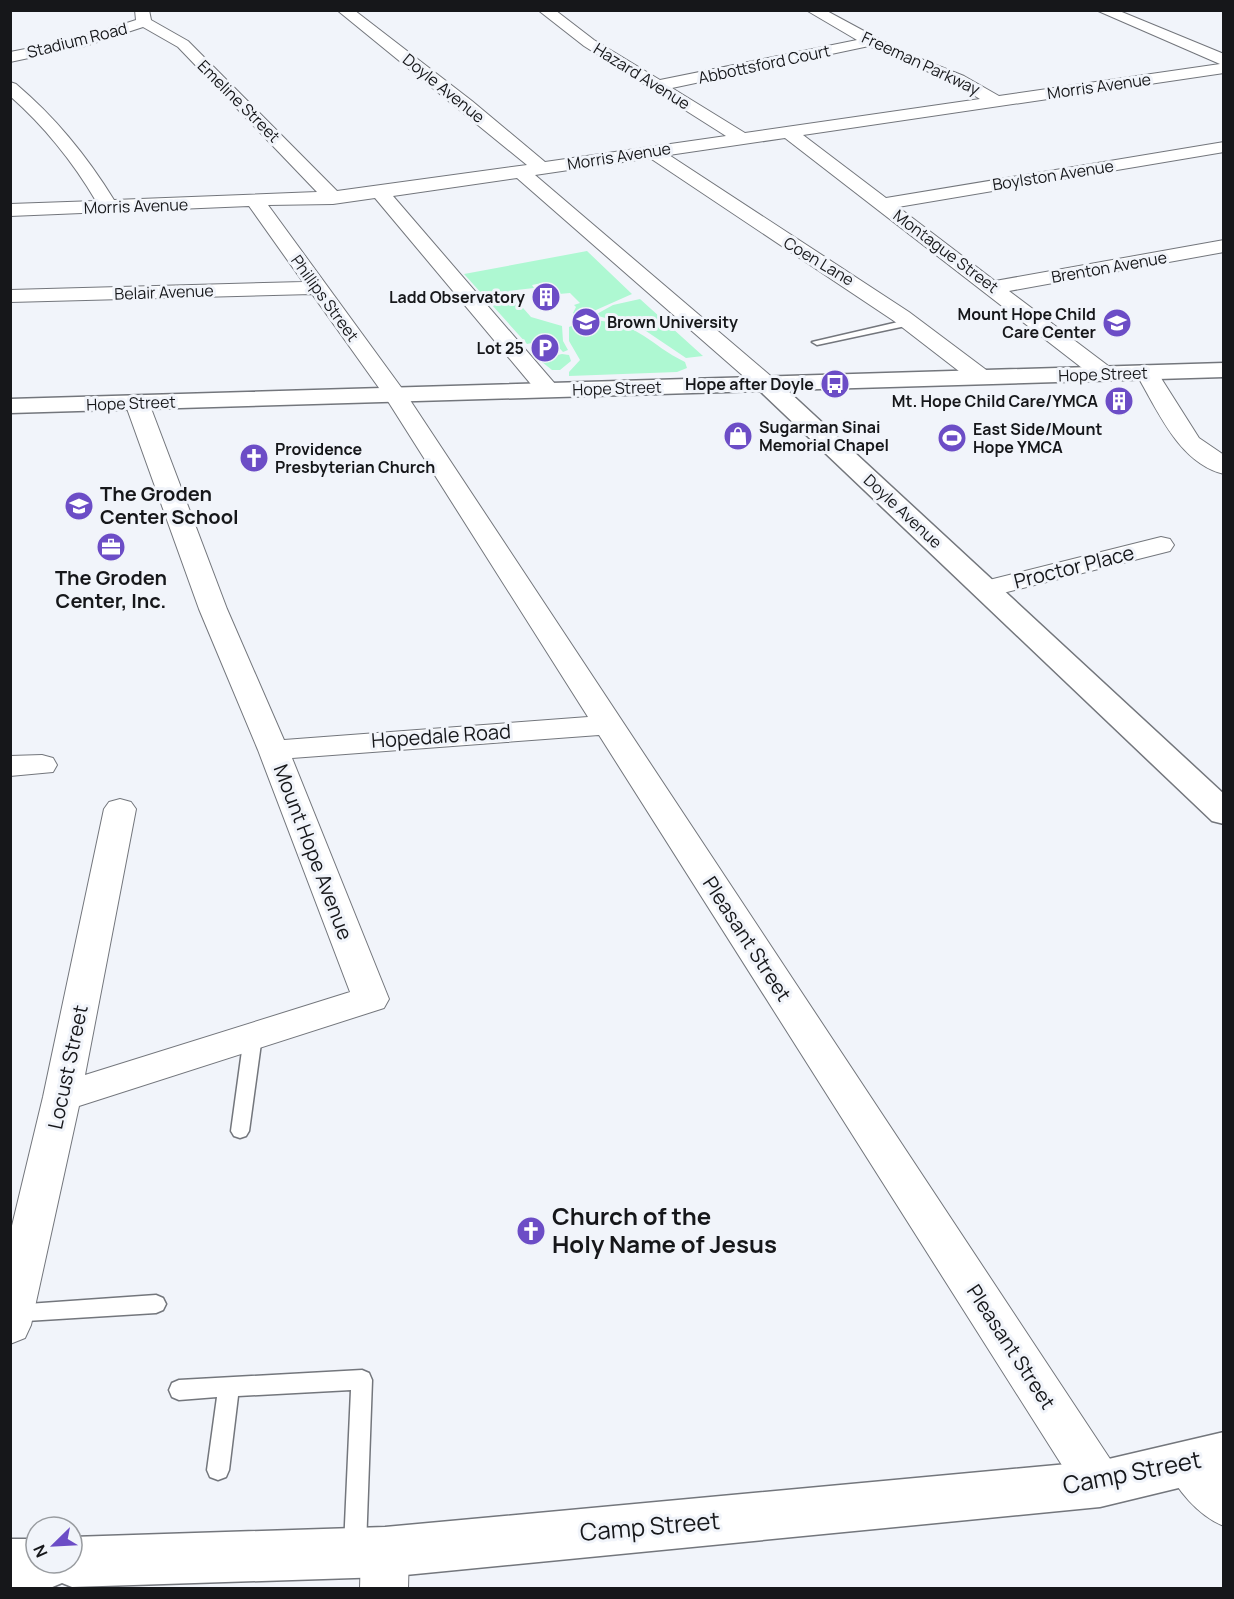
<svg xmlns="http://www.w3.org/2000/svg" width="1234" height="1599" viewBox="0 0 1234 1599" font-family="Manrope,sans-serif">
	<rect width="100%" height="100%" fill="#f1f4fa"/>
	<!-- green -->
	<path fill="#aef8d2" d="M587,251l45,43 -54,24 -5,-5 3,-6 -2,-2 6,-2 -10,-10 -11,1 -12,-12 -15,3 2,3 -26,3 23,26 31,9 1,15 5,9 -5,2 -12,-13 -24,5 -63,-70z
		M640,299l63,57 -17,2 -43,-29 -48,-14 18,-10z
		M594,320c48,4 54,24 91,42l2,6 -10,4 -108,4v-4l11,-12 -11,-19v-14l11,-5z
		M562,354l7,1 2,6 -11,9h-8l-10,-8 2,-4z"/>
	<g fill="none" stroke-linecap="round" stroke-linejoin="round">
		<!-- lane casing -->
		<g stroke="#73767c" stroke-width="3">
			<path id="lane" d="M911,319l5,3 -1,2 -98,21 -5,-3z
				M253,1029l6,2 3,5 -13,95 -3,5 -6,2 -6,-2 -3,-5 13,-95 3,-5z
				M156,1295l7,3 3,6 -3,6 -7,3 -146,9v-16l3,-1z
				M362,1370l7,3 3,7 -6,167 -3,8 -8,3 -8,-3 -3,-8 7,-157 -113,6 -9,74 -3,7 -8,3 -8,-3 -3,-7 10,-73 -38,3 -7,-3 -3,-7 3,-7 7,-3z"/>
		</g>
		<!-- street casing -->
		<g stroke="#73767c" stroke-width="2">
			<path id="street" d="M135,10h14l2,10 37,21 149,150 190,-26 -190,-155h17l118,91 73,61 181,-26 -142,-90 -46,-36h17l39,30 66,40 197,-40 -51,-30h19l76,41 63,25 35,20 221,-32 -124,-54h21l107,44v19l-421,62 83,63 338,-56v10l-326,55 97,74 229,-41v12l-215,39 102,77 3,5 -3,5h-16l-310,-240 -116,17 240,157 80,60 3,5 -3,5h-16l-79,-61 -244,-163 -115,17 238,203 3,5 -3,5h-16l-240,-210 -124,18 163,189 3,5 -3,5h-16l-165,-197 -42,6 -65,1 138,189 710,1074 7,16 -7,16 -16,6 -16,-6 -485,-765 -307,23 97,241 -5,9 -305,98 -48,219 -6,13 -15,6v-110l33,-137 61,-288 5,-7 11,-3 11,3 5,7 -51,266 265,-83 -92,-242 -59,-141 -74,-206 4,-5h16l4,5 78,206 57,131 304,-23 -204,-322 -72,-101 -302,8v-12l293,-8 -54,-76 -239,10v-12l86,-3c-23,-39 -52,-75 -86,-105v-14l6,2c39,33 71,72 98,116l203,-8 -139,-145 -35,-20 -58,19 -75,16v-10l67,-13 59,-19zM869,46l83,36 28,17 -235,34 -73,-45z
				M1146,365l8,2 45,71 25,17v19c-46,-11 -67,-66 -89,-102l3,-5z
				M1161,537l9,2 4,6 -4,6 -183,46 -10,-2 -4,-6 4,-6z
				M42,755l11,3 4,7 -4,7 -43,4v-20z
				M1188,1442l16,7 20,21v56c-26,-10 -48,-37 -59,-62l7,-15z
				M385,1529l17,6 7,17 -1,36h-48l1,-36 7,-17z"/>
		</g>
		<!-- secondary casing -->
		<g stroke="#73767c" stroke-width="3">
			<path id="secondary" d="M1224,363v14l-437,13 437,404v30l-12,-3 -452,-430 -750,22v-14z
				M1224,1432v45l-124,30 -715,70 -313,10 -10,-4 -12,5h-40v-49h26v24h36v-26l313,-10 715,-66z"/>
		</g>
		<!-- lane -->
		<use href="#lane" fill="#fff" fill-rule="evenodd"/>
		<!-- street -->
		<use href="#street" fill="#fff" fill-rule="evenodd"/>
		<!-- secondary -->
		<use href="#secondary" fill="#fff" fill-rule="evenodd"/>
	</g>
	<!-- icons -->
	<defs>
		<g id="building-disc" transform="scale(1.5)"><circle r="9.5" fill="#6c4dc6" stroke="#f1f4fa"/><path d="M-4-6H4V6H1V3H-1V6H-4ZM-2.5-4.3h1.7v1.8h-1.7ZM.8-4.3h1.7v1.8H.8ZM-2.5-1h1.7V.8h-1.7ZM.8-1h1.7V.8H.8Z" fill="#fff"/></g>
		<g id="university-disc" transform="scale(1.5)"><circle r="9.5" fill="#6c4dc6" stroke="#f1f4fa"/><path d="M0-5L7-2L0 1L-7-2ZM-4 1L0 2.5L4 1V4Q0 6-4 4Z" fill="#fff"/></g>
		<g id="school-disc" transform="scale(1.5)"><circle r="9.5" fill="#6c4dc6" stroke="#f1f4fa"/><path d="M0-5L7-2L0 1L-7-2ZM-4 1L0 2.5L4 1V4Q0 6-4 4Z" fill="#fff"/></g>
		<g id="parking-disc" transform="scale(1.5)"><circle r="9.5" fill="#6c4dc6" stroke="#f1f4fa"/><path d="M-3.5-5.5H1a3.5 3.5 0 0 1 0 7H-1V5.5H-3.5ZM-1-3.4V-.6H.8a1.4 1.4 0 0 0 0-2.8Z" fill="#fff"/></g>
		<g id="bus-disc" transform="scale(1.5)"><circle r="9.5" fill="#6c4dc6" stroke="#f1f4fa"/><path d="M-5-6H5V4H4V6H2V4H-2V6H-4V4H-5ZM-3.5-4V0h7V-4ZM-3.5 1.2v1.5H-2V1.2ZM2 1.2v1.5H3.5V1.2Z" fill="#fff"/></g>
		<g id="shop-disc" transform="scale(1.5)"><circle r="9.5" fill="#6c4dc6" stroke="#f1f4fa"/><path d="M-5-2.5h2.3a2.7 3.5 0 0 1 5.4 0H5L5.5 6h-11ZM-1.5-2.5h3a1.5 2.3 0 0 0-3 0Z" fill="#fff"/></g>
		<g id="stadium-disc" transform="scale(1.5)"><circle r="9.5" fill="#6c4dc6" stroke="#f1f4fa"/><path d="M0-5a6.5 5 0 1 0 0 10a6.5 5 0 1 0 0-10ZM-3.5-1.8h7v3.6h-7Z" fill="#fff"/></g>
		<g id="church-disc" transform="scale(1.5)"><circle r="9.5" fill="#6c4dc6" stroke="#f1f4fa"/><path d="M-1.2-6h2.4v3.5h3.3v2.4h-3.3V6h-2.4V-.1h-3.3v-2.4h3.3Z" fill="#fff"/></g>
		<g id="office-disc" transform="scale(1.5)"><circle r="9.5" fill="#6c4dc6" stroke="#f1f4fa"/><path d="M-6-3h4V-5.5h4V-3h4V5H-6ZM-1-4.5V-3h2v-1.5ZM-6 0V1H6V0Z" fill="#fff"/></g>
	</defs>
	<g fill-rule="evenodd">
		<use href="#building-disc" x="546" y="297"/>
		<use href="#university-disc" x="586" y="322"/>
		<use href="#school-disc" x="1117" y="323"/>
		<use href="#parking-disc" x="545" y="348"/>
		<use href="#bus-disc" x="835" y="384"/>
		<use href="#building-disc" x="1119" y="401"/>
		<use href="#shop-disc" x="738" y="436"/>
		<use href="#stadium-disc" x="952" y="438"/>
		<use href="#church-disc" x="254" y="458"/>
		<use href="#school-disc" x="79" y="506"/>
		<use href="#office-disc" x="111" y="547"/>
		<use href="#church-disc" x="531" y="1231"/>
	</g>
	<g text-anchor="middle" stroke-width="6" stroke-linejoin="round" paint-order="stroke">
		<!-- far-street labels -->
		<g font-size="16" fill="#16171a" stroke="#f1f4fa">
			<text transform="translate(77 40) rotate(-14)" y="6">Stadium Road</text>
			<text transform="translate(921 63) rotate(25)" y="6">Freeman Parkway</text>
			<text transform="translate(764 64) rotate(-12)" y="6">Abbottsford Court</text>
			<text transform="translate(642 76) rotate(32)" y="6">Hazard Avenue</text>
			<text transform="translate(1099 86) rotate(-8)" y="6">Morris Avenue</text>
			<text transform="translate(444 88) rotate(39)" y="6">Doyle Avenue</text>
			<text transform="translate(239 101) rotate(45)" y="6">Emeline Street</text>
			<text transform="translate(619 156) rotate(-9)" y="6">Morris Avenue</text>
			<text transform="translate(1053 175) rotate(-9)" y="6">Boylston Avenue</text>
			<text transform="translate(136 206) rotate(-2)" y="6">Morris Avenue</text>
			<text transform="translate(946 251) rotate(37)" y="6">Montague Street</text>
			<text transform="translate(819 261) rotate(31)" y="6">Coen Lane</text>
			<text transform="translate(1109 267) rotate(-10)" y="6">Brenton Avenue</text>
			<text transform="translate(164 292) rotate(-2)" y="6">Belair Avenue</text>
			<text transform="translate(325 298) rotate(54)" y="6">Phillips Street</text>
			<text transform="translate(1103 374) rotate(-2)" y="6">Hope Street</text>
			<text transform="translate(617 388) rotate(-2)" y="6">Hope Street</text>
			<text transform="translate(131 403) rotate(-2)" y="6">Hope Street</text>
			<text transform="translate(903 511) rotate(43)" y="6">Doyle Avenue</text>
		</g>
		<!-- far-poi labels -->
		<g font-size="16" font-weight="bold" fill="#16171a" stroke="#f1f4fa" text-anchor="end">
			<text x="525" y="303">Ladd Observatory</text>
			<text x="1096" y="320">Mount Hope Child<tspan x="1096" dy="18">Care Center</tspan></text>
			<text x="607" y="328" text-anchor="start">Brown University</text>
			<text x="524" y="354">Lot 25</text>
			<text x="814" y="390">Hope after Doyle</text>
			<text x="1098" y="407">Mt. Hope Child Care/YMCA</text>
			<text x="759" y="433" text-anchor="start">Sugarman Sinai<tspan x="759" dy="18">Memorial Chapel</tspan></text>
			<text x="973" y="435" text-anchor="start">East Side/Mount<tspan x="973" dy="18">Hope YMCA</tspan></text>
			<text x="275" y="455" text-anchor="start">Providence<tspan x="275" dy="18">Presbyterian Church</tspan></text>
		</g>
		<!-- poi labels -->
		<g font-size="20" font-weight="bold" fill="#16171a" stroke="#f1f4fa" text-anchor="start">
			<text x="100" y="501">The Groden<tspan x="100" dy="23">Center School</tspan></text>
			<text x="111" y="585" text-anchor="middle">The Groden<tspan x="111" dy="23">Center, Inc.</tspan></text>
		</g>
		<!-- street labels -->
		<g font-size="20" fill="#16171a" stroke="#f1f4fa">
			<text transform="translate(1074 567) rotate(-14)" y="7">Proctor Place</text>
			<text transform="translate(441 736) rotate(-4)" y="7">Hopedale Road</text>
			<text transform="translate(313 852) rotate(69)" y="7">Mount Hope Avenue</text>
			<text transform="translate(747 939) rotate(57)" y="7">Pleasant Street</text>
			<text transform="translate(68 1067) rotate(-78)" y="7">Locust Street</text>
			<text transform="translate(1011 1347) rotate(57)" y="7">Pleasant Street</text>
		</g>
		<!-- near-poi labels -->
		<g font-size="24" font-weight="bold" fill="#16171a" stroke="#f1f4fa" text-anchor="start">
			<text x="552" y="1225">Church of the<tspan x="552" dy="28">Holy Name of Jesus</tspan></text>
		</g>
		<!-- near-street labels -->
		<g font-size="24" fill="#16171a" stroke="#f1f4fa">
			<text transform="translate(1132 1473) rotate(-11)" y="8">Camp Street</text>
			<text transform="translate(650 1527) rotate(-5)" y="8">Camp Street</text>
		</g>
	</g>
	<!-- border -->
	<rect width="1234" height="1599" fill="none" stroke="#16171a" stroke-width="24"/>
	<!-- north arrow -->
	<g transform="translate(54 1545) rotate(246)"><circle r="28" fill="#f1f4fa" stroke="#999ca0" stroke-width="1.5"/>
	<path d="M0-4.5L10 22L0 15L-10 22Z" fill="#6c4dc6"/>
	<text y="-9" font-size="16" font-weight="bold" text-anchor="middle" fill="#16171a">N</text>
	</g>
</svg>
